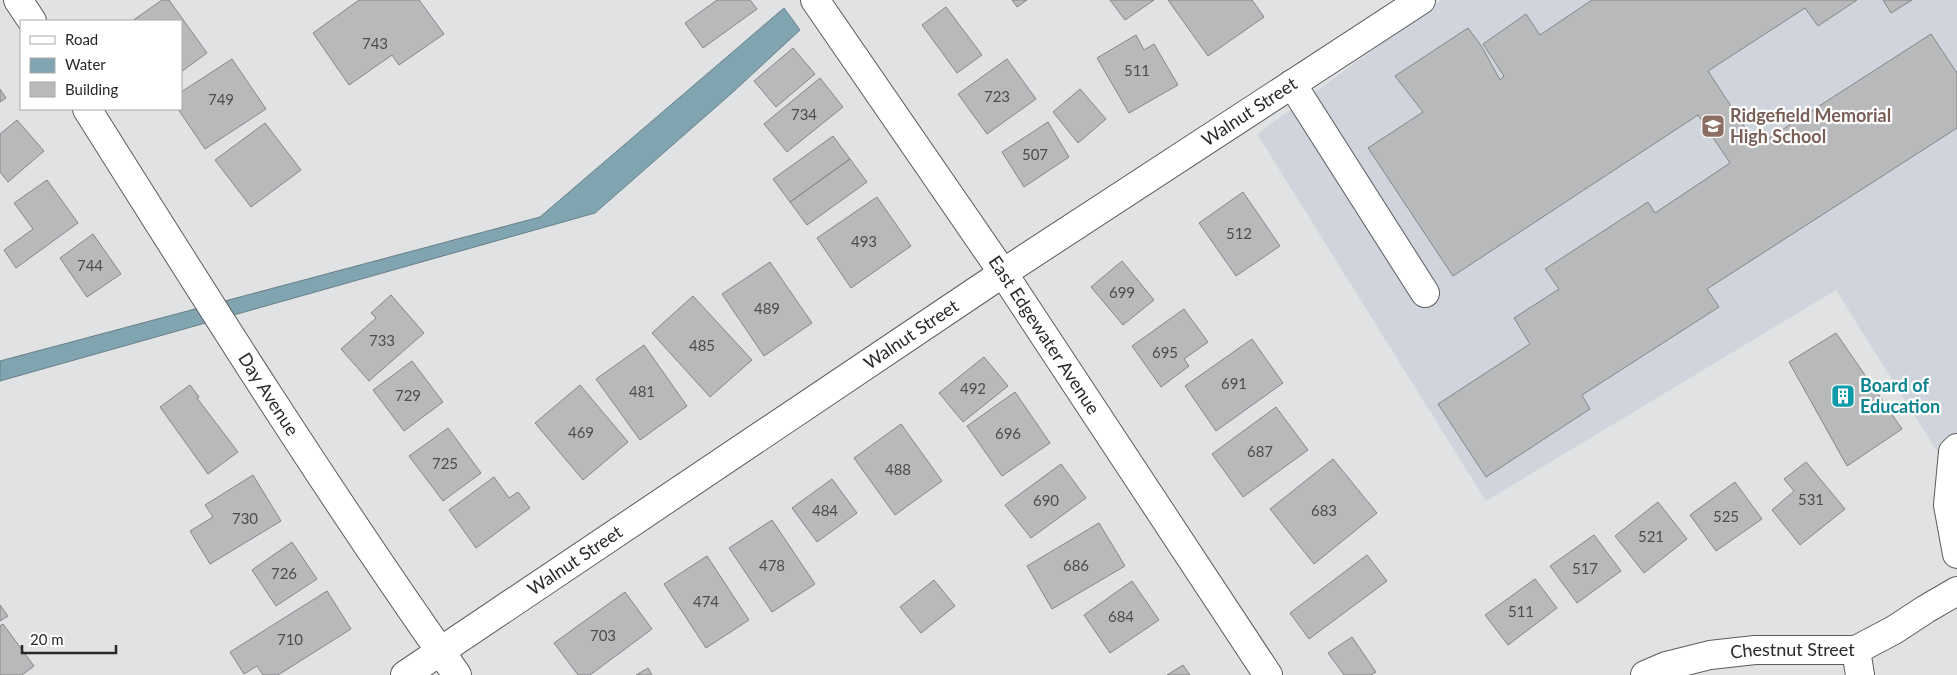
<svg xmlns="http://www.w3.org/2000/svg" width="1957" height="675" viewBox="0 0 1957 675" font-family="Lato,sans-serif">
	<rect width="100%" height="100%" fill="#e0e2e4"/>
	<!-- built -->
	<path fill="#d0d4dc" d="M1442,0h515v483l-121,-193 -350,211 -229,-367z"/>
	<!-- water -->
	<path fill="#81a4b1" stroke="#677f88" d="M784,8l16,22 -67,62 -138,121 -595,168v-20l540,-144z"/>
	<!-- building -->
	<path fill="#b8b9bb" stroke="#858688" d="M162,0h7l38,53 -26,19v-51h-49z
		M359,0h60l25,34 -45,31 -7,-10 -43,30 -36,-52z
		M717,0h33l7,9 -54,39 -18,-25z
		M1012,0h15l-10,7z
		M1110,0h44l-29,20z
		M1168,0h84l12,17 -56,39z
		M1592,0h265l-39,26 -13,-18 -97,63 49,75 174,-112 26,39v55l-250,161 12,18 -137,88 8,14 -104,68 -48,-73 92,-60 -16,-26 45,-29 -14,-20 103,-67 7,11 75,-50 -32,-48 -245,161 -85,-128 55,-36 -28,-36 73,-48 14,19 18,33 4,-4 -21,-32 43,-30 14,21z
		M1883,0h29l-21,13z
		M946,7l36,48 -25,18 -35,-48z
		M1136,35l8,15 10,-6 24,41 -49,28 -32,-55z
		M793,48l22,26 -39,33 -22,-26z
		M232,59l34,50 -61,40 -27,-40h3v-17z
		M1007,59l29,40 -49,35 -29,-40z
		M820,78l23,29 -56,45 -23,-28z
		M0,89l6,9 -6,4z
		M1080,89l26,30 -28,24 -25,-31z
		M17,120l27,31 -36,31 -8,-10v-38z
		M1048,122l21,35 -45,30 -22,-35z
		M265,123l36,47 -50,37 -36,-47z
		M833,136l17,23 -60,43 -17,-23z
		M850,159l17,23 -60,43 -17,-23z
		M47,180l31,43 -62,45 -12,-18 29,-21 -19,-26z
		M1243,192l37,54 -44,30 -37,-53z
		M877,197l34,49 -60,42 -34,-50z
		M93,234l28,40 -34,23 -27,-39z
		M1122,261l32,39 -31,25 -32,-38z
		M770,262l42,61 -48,33 -42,-62z
		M391,295l33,38 -55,48 -28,-32 35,-31 -5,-5z
		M693,296l59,64 -42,37 -58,-64z
		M1184,309l24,33 -24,17 5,7 -28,21 -29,-41z
		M1836,333l66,96 -55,37 -58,-104z
		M1252,339l31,44 -67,48 -31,-45z
		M644,345l43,61 -47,34 -44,-61z
		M984,357l24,29 -45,36 -24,-29z
		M412,361l31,41 -39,29 -31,-41z
		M190,385l9,12 -2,1 41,54 -30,22 -48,-67z
		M580,385l48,57 -45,38 -48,-57z
		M1015,392l35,51 -48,33 -35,-50z
		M1276,407l32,43 -65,47 -31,-43z
		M901,424l41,57 -47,34 -41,-57z
		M448,428l33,45 -38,28 -34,-45z
		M1333,459l44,54 -63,51 -44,-55z
		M1806,462l39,47 -45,36 -28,-35 22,-19 -10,-12z
		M1061,464l25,34 -55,40 -26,-33z
		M253,475l28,46 -71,43 -20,-33 23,-14 -8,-12z
		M494,477l15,21 9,-6 12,16 -54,40 -27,-38z
		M832,479l25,34 -40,29 -25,-34z
		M1735,482l27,37 -46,32 -26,-36z
		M1658,502l29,37 -43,34 -29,-37z
		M772,520l43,64 -43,28 -43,-64z
		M1099,523l26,43 -73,43 -25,-43z
		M1594,535l27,36 -44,32 -27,-37z
		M292,542l25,37 -41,27 -24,-36z
		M1367,555l20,26 -78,58 -19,-26z
		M707,556l42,64 -43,28 -42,-64z
		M1535,579l22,29 -49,37 -23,-30z
		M934,580l21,26 -34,27 -21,-26z
		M1132,581l27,39 -49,33 -26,-38z
		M327,591l24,38 -73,46h-15l-6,-9 -13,8 -14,-22z
		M625,592l27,37 -62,46h-12l-24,-32z
		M0,605l8,11 -8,5z
		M3,624l31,42 -12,9h-22v-49z
		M1352,637l24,35 -5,3h-27l-16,-22z
		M1183,665l7,10h-23z
		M648,668l4,7h-16z"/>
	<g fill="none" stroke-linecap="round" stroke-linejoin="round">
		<!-- minor casing -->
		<g stroke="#5b5c5e" stroke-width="30">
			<g id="minor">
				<path d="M18,0l14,21"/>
				<path id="s1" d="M815,0l188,273 265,402"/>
				<path d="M1292,84l133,209"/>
				<path id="s2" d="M87,109c120,191 240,382 370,566"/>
				<path d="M1957,448l-4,4 -5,53 9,49"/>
				<path d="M1856,650l4,25"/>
				<path id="s3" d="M405,675l598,-402 418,-273"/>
				<path id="s4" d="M1645,675l21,-9 44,-11 45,-5h101l38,-20 32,-21 31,-18"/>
			</g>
		</g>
		<!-- minor -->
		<use href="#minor" stroke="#fff" stroke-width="28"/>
	</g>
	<!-- icons -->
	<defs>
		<g id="school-square" transform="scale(1.25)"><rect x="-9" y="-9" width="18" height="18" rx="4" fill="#8d6e63" stroke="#fff"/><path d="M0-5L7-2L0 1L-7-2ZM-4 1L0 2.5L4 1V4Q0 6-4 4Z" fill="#fff"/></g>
		<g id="building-square" transform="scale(1.25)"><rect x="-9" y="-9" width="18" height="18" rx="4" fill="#0f9aa8" stroke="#fff"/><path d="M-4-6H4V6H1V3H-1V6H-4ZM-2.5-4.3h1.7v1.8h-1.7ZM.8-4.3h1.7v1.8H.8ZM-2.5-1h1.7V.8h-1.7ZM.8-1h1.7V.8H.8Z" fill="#fff"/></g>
	</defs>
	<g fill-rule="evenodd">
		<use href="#school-square" x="1713" y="126"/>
		<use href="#building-square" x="1843" y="396"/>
	</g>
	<g text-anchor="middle" stroke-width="4.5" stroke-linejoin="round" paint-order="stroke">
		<!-- number labels -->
		<g font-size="15" fill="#4d4d4e">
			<text x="375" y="49">743</text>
			<text x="1137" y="76">511</text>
			<text x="997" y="102">723</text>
			<text x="221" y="105">749</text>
			<text x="804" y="120">734</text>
			<text x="1035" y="160">507</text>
			<text x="1239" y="239">512</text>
			<text x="864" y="247">493</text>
			<text x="90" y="271">744</text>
			<text x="1122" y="298">699</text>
			<text x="767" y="314">489</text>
			<text x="382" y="346">733</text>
			<text x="702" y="351">485</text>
			<text x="1165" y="358">695</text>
			<text x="1234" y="389">691</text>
			<text x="973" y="394">492</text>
			<text x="642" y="397">481</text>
			<text x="408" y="401">729</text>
			<text x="581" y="438">469</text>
			<text x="1008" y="439">696</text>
			<text x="1260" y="457">687</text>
			<text x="445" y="469">725</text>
			<text x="898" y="475">488</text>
			<text x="1811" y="505">531</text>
			<text x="1046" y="506">690</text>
			<text x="825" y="516">484</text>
			<text x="1324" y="516">683</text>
			<text x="1726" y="522">525</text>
			<text x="245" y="524">730</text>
			<text x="1651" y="542">521</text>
			<text x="772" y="571">478</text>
			<text x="1076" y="571">686</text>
			<text x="1585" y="574">517</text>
			<text x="284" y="579">726</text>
			<text x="706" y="607">474</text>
			<text x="1521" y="617">511</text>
			<text x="1121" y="622">684</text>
			<text x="603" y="641">703</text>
			<text x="290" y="645">710</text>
		</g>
		<!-- street labels -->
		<g font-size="18" fill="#29292a" stroke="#fff">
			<text dy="6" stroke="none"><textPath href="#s3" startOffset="1015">Walnut Street</textPath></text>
			<text dy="6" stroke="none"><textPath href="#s3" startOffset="610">Walnut Street</textPath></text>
			<text dy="6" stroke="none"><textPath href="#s1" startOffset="406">East Edgewater Avenue</textPath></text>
			<text dy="6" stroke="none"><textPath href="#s2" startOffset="338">Day Avenue</textPath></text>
			<text dy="6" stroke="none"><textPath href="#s3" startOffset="205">Walnut Street</textPath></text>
			<text dy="6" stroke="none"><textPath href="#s4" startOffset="151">Chestnut Street</textPath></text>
		</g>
		<!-- education labels -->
		<g font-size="18" font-weight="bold" fill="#785e54" stroke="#fff" text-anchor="start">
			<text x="1730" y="122">Ridgefield Memorial<tspan x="1730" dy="21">High School</tspan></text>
		</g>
		<!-- culture labels -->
		<g font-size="18" font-weight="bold" fill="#0d838f" stroke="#fff" text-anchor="start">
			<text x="1860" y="392">Board of<tspan x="1860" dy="21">Education</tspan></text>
		</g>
	</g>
	<!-- legend -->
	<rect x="20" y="20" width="162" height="90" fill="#ffffff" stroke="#a9a9aa"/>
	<rect x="30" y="36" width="25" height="8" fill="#ffffff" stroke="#a9a9aa"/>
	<text x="65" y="45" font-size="15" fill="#29292a">Road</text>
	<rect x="30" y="58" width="25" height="15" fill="#81a4b1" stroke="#a9a9aa"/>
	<text x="65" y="70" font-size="15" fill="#29292a">Water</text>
	<rect x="30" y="82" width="25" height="15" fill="#b8b9bb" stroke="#a9a9aa"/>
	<text x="65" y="95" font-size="15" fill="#29292a">Building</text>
	<!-- scale -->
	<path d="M22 645v8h94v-8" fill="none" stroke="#29292a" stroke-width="2.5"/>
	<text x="30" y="645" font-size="15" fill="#29292a" stroke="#ffffff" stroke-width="4" paint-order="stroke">20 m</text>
</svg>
